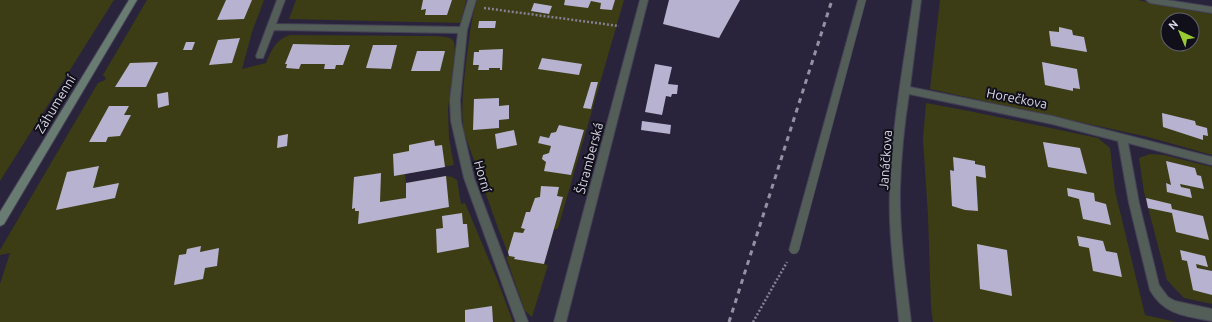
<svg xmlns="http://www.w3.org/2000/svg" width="1212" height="322" viewBox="0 0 1212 322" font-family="Ubuntu,sans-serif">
	<rect width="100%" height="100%" fill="#29243b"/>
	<!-- green -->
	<path fill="#3c3d14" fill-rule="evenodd" d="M0,0h114l-114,181z
		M147,0h117l-12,32 -10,37 24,-6c6,-13 9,-23 24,-28l146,1 10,1 6,2 2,3 1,10 -7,57 1,30 5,26 -49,9 1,9 40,-7 6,1 5,3 4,24 4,-1 32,76 16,43h-513v-38l10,-31 -10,2v-5l98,-167 7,-3 1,-2 -3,-3z
		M296,0h170l-5,23 -172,-4z
		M477,0h147l-66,228 -4,2 -10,34 4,1 -16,52 -7,-6 -19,-54 3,-1 -11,-28 -34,-96c-4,-26 0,-51 3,-77 3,-19 4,-37 10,-55z
		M940,0h198l26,6 48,8v141l-64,-18 -218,-48zM1168,20h24v24h-24z
		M926,103l43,8 129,27 12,10 5,43 30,124 31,7h-243l-2,-15 -3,-92 -5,-76z
		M1150,154l14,1 48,12v137l-28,-6 -17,-18 -23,-88 -5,-34z"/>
	<!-- building -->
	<path fill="#b6b2d0" d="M226,0h26l-8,19 -27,1z
		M423,0h29l-5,15h-22l1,-6 -5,1z
		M565,0h50l-3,10 -12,-1 1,-6 -10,-2 -3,7 -24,-3z
		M669,0h71l-21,38 -56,-14z
		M534,3l18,3 -3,8 -18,-3z
		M479,21h17l-1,7h-17z
		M1059,27l13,3 1,5 11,2 3,15 -36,-6 -2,-15 10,1z
		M240,38l-8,25 -23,2 9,-25z
		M186,42h9l-3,8h-9z
		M293,44l42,1h15l-7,20h-7l-1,4h-11l1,-5h-24l-2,5 -13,-1 1,-4h-2z
		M373,45h24l-6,24 -25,-1z
		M503,49l-1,21h-2v-2h-11v2h-11l1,-5h-6l1,-13h5v-2z
		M417,51h28l-5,20h-29z
		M542,58l40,6 -3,11 -41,-6z
		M158,62l-12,25h-31l15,-24z
		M1042,62l35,7 3,20 -7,-1v3l-28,-6z
		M655,64l17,3 -4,17 10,1 -1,9h-5l-1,3 -5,-1 -4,19 -17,-3z
		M591,82h7l-7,27 -8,-1z
		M168,92l1,13 -11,3 -1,-14z
		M499,98v8l10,-1v14l-10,1v8l-26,2 1,-31z
		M109,106h20l-5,9h7l-11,21 -12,1 -2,5h-17z
		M1162,113l33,8 1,4 11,3 1,8 -5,-1v5l-40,-13z
		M642,121l29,4 -1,9 -29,-4z
		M559,125l25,5 -13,45 -27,-4 2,-9 -4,-3 1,-4 6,-2 2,-7 -13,-3 2,-7 9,2 2,-5 5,-1z
		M514,130l3,15 -20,4 -2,-15z
		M288,134l-1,12 -10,2 1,-12z
		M434,140l1,6 7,-1 3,22 -51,9 -1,-22 16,-3v-6z
		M1043,142l37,6 7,26 -39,-7z
		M953,157l22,4v3l10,2 1,12 -10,-2 2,35 -13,-1 -13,-4 -2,-36 4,1z
		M1166,161l29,7 2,7 4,1 3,13 -24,-5 1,3 9,2 2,9 -25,-6 -1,-9 5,2z
		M99,166l-6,22 26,-5 -4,15 -59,12 11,-38z
		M381,173l-1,29 26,-4v-15l40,-7 3,31 -91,17 1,-13h-4v-3l-3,1 2,-32z
		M541,186l18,1 -2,9 6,1 -19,67 -30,-5 1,-2 -6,-1 -1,-4 6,-20 9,1 2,-4 -4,-1 5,-16h4l5,-14 5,-1z
		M1067,188l27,5 1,8 11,3 5,21 -28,-6 -4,-20 -11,-3z
		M1146,198l25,6 1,5 31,7 6,24 -33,-8 -4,-19 -24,-5z
		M462,213l1,11h4l2,23 -32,6 -1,-24 7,-1 -1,-12z
		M1077,236l26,5 3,10 11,2 5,24 -29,-6 -4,-23 -10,-2z
		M977,244l30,6 5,46 -32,-7z
		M201,246l-1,6 19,-4 -2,18 -12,2 -2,11 -29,6 5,-30 7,-1 1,-5z
		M1180,250l25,6 3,11 -12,-3 1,4 15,3v24l-19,-5 -6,-29 -5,-1z
		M492,306l1,16h-28v-12z"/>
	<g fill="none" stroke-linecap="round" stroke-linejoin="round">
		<!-- service casing -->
		<g stroke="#454156" stroke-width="1">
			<path id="service" d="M858,0h8l-67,250 -2,3 -3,1 -3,-1 -2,-3z"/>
		</g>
		<!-- minor casing -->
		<g stroke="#454156" stroke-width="2">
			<path id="minor" d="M277,0h8l-9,24 184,3 8,-27h8l-9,30 -7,70 1,21 13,57 54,144h-12l-52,-144 -13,-57 -1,-21 8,-67 -184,-3 -11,28h-6l-1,-2z
				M640,0h8l-82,322h-12z
				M913,0h8l-11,87 142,29 160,41v8l-84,-22 11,60 20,82 9,12 7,4 37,8v12c-26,-5 -48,-6 -62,-31l-21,-87 -11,-62 -66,-17 -143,-30c-5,31 -8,63 -9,94 -1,45 6,90 11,134h-12c-4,-43 -11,-91 -9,-134 2,-63 14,-126 23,-188z
				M1146,0h21l45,7v6l-62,-10z"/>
		</g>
		<!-- secondary casing -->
		<g stroke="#454156" stroke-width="2">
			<path id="secondary" d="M129,0h8l-133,224 -4,2v-14z"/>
		</g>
		<!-- path -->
		<path stroke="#858194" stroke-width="2.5" stroke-dasharray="2 2" stroke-linecap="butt" d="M484,8l135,18
			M753,322l34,-60"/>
		<!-- service -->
		<use href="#service" fill="#525e57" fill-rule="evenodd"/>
		<!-- minor -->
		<use href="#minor" fill="#525e57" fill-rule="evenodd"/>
		<!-- secondary -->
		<use href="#secondary" fill="#697c71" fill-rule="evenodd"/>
		<!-- rail -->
		<path stroke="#9491a3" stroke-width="3" stroke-dasharray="5 5" stroke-linecap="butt" d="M729,322l103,-322"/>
	</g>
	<g text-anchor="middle" stroke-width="4" stroke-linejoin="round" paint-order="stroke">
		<!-- street labels -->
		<g font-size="13" fill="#d9d7e6" stroke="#110f1a">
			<text transform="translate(1017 98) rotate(11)" y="5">Horečkova</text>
			<text transform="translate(55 104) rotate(-59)" y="5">Záhumenní</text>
			<text transform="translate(589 158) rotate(-75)" y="5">Štramberská</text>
			<text transform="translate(885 160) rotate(-86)" y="5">Janáčkova</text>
			<text transform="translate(483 176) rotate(74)" y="5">Horní</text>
		</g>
	</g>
	<!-- north arrow -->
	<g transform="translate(1180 32) rotate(316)"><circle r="19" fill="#110f1a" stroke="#615f6c"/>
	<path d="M0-3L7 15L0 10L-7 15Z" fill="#99cb35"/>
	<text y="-6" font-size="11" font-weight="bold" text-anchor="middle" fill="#d9d7e6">N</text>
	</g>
</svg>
